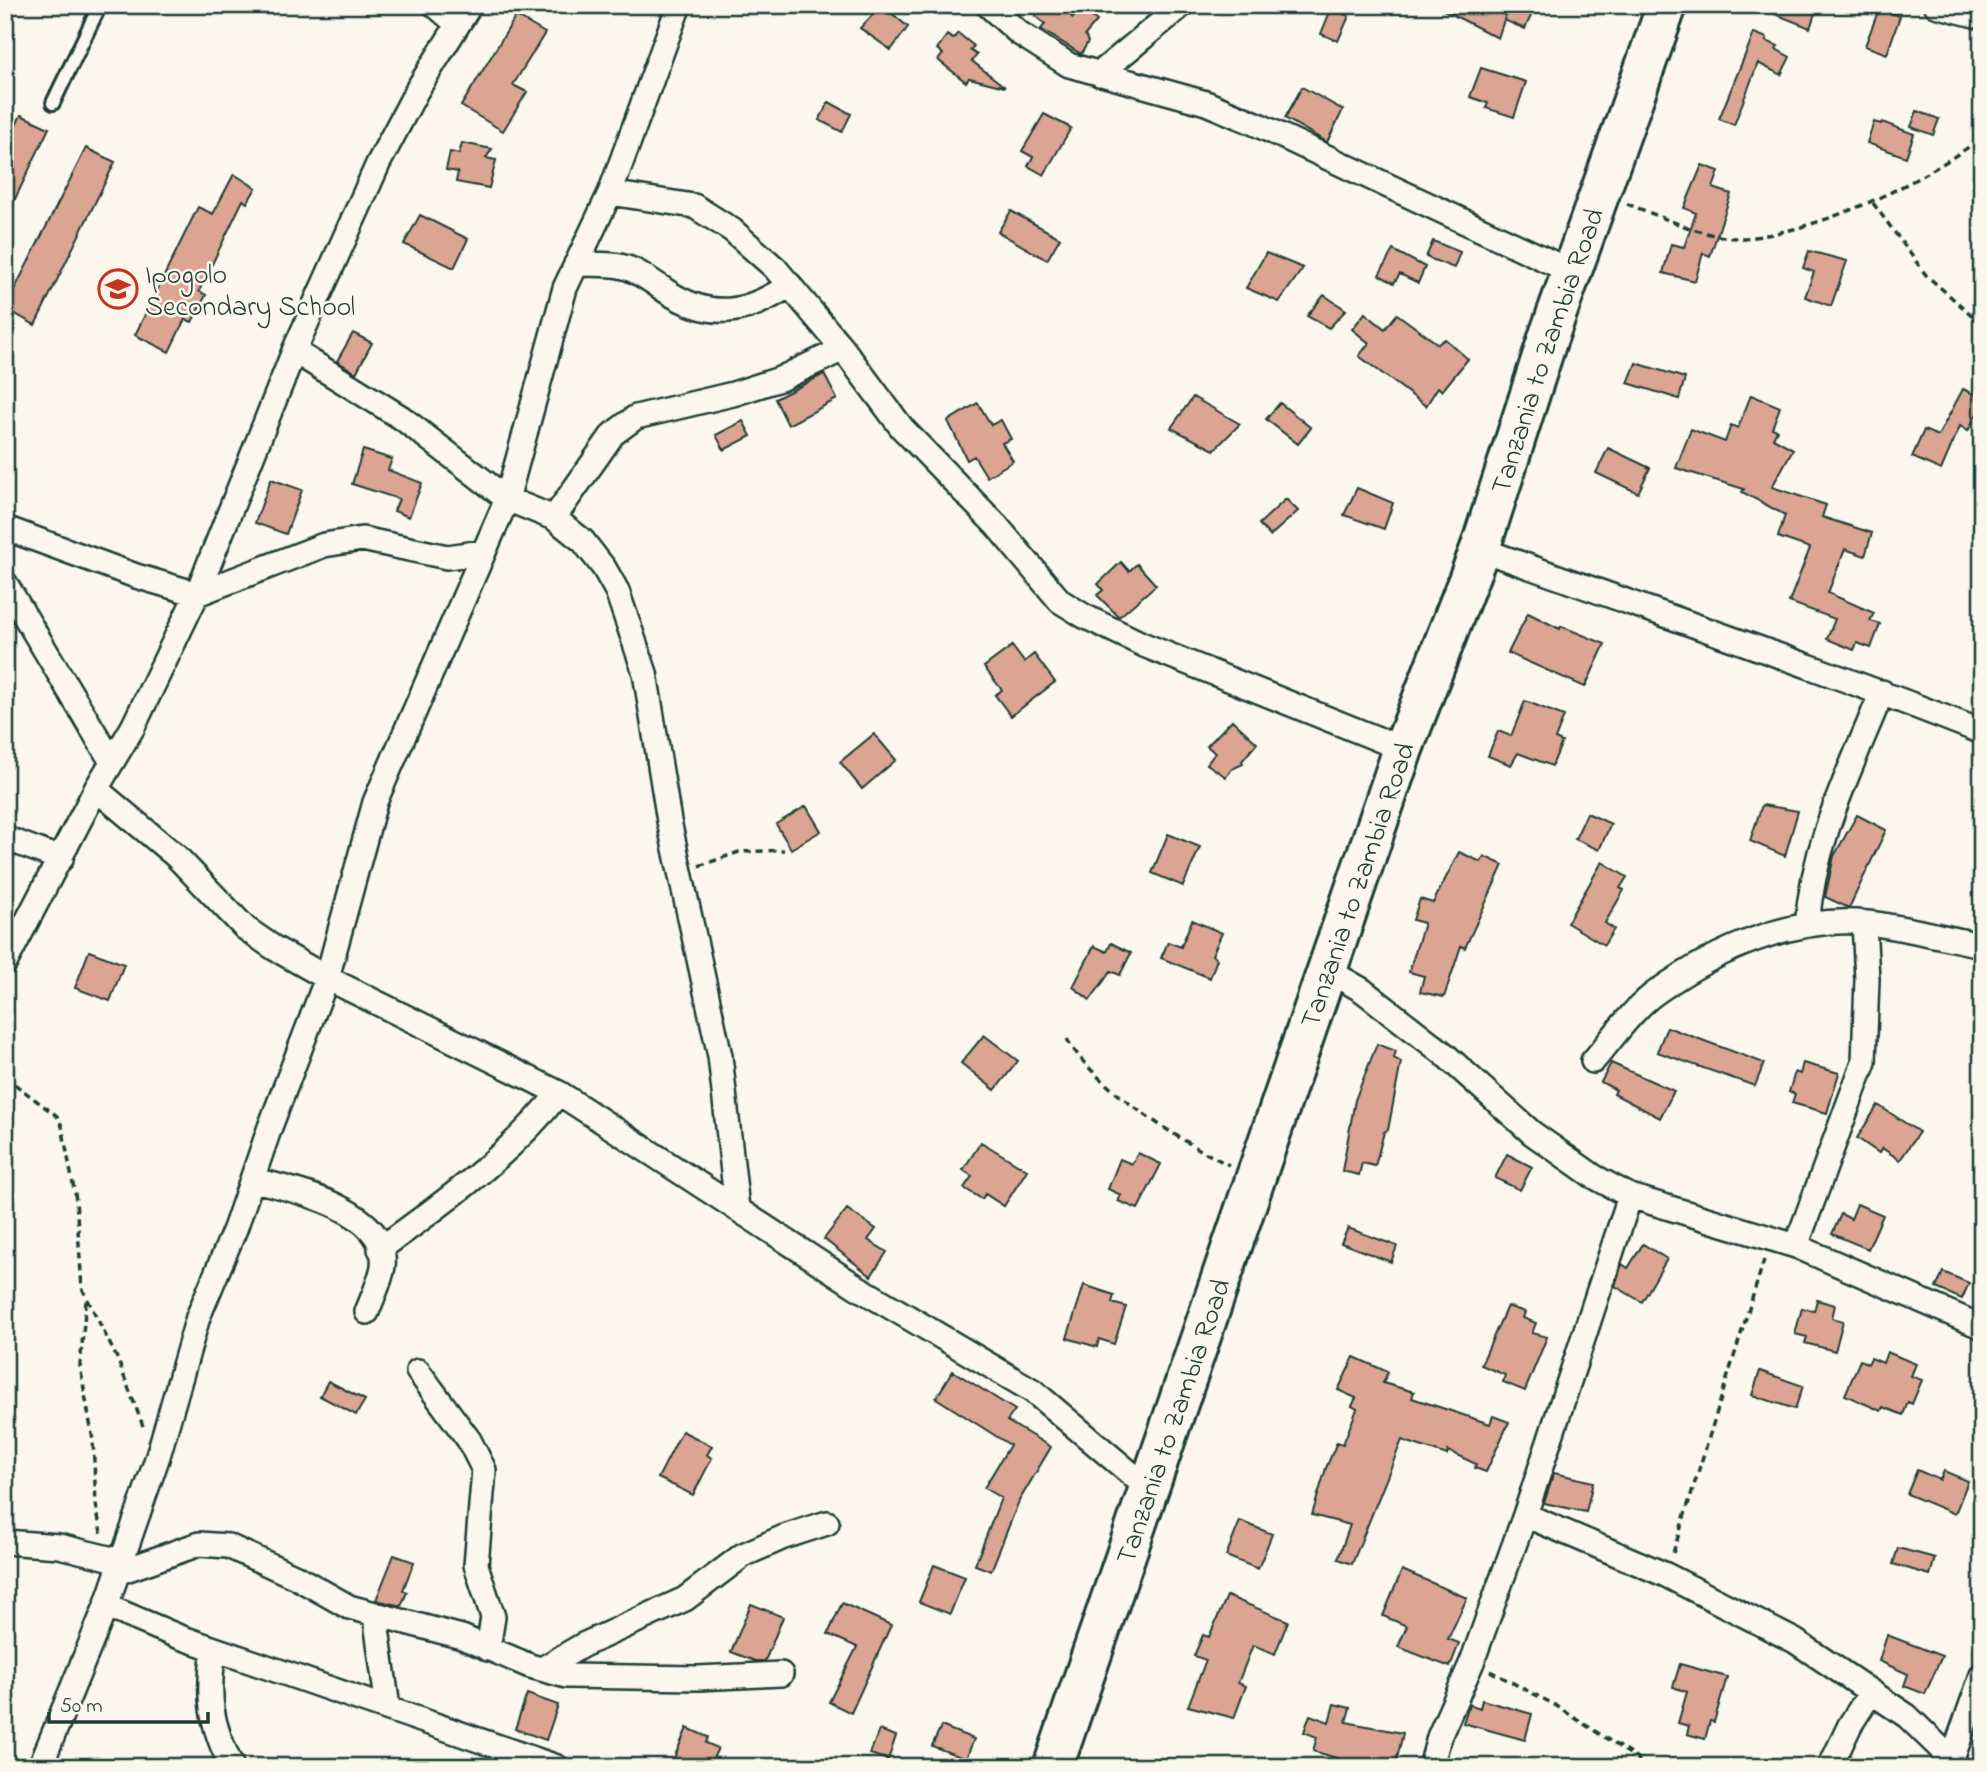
<svg xmlns="http://www.w3.org/2000/svg" width="1987" height="1772" viewBox="0 0 1987 1772" font-family="'Indie Flower',sans-serif">
	<rect width="100%" height="100%" fill="#fbf7ec"/>
	<filter id="ink" filterUnits="userSpaceOnUse"><feTurbulence type="fractalNoise" baseFrequency=".0143" numOctaves="2"/><feDisplacementMap in="SourceGraphic" scale="14" xChannelSelector="R" yChannelSelector="G"/><feConvolveMatrix kernelMatrix="1 2 1 2 8 2 1 2 1" color-interpolation-filters="sRGB"/></filter>
	<g filter="url(#ink)">
		<!-- building -->
		<path fill="#dba493" stroke="#1f3d34" stroke-width="2" d="M882,5l26,22 -17,23 -31,-22z
			M1045,5h14l14,13 9,-10 15,13 -12,14 3,7 -7,12 -40,-25 4,-5 -10,-8z
			M1434,5h43l29,10 -2,4 7,-14h25l-11,24 -21,-9 -6,18z
			M1753,5h65l-8,23z
			M1331,9l18,7 -11,25 -17,-7z
			M1879,9l21,7 -13,38 -22,-8z
			M516,16l29,17 -32,52 14,7 -24,39 -42,-25z
			M958,33l16,13 -4,4 7,5 -5,6 33,26 -36,-9 -3,4 -28,-22 5,-6 -6,-5 10,-14 6,4z
			M1754,33l13,5 -1,3 12,5 -2,3 14,8 -9,18 -23,-12 -24,62 -15,-6z
			M1481,68l45,14 -12,35 -28,-9 2,-5 -18,-6z
			M1302,87l41,23 -16,32 -42,-24z
			M829,102l22,12 -9,18 -23,-12z
			M1917,111l22,8 -6,16 -22,-8z
			M1044,114l27,14 -27,47 -16,-9 5,-9 -11,-6z
			M21,115l28,13 -44,92v-73z
			M1874,122l7,2 1,-2 32,12 -8,23 -39,-14z
			M462,143l30,6 -6,9 10,2 -7,28 -33,-6 2,-10 -12,-2 4,-18 9,2z
			M86,148l29,14 -80,163 -30,-17z
			M1702,165l17,6 -6,17 18,6 -21,62 -7,-3 -8,28 -32,-8 8,-29 13,3 12,-34 -12,-5z
			M234,174l22,14 -9,15 -4,-3 -44,91 7,4 -14,27 -7,-3 -16,33 -34,-17 63,-128 15,7z
			M1011,211l49,27 -13,22 -49,-28z
			M420,215l48,24 -14,29 -50,-24z
			M1433,241l27,11 -6,16 -28,-11z
			M1393,250l32,17 -7,16 -18,-9 -6,9 -15,-8z
			M1809,251l38,10 -16,45 -26,-9 9,-25 -11,-4z
			M1266,253l37,15 -24,34 -33,-14z
			M1324,295l22,15 -17,18 -22,-12z
			M1365,313l20,16 12,-15 41,30 7,-5 23,20 -26,32 -4,-4 -12,19 -67,-50 10,-13 -17,-14z
			M353,333l19,10 -16,30 -19,-12z
			M1636,363l49,15 -6,21 -51,-16z
			M824,374l13,25 -49,26 -13,-26z
			M1963,389l19,9v6l-14,27 -8,-5 -19,44 -29,-13 12,-27 14,6z
			M1751,395l29,12 -8,21 5,2 -4,8 20,11 -21,38 54,18 -4,12 50,16 -7,23 -20,-7 -17,44 46,20 -4,8 10,3 -9,24 -14,-5 -3,7 -27,-11 8,-20 -46,-17 21,-54 -32,-11 7,-22 -43,-23 2,-3 -68,-21 15,-39 34,13 6,-17 7,3z
			M1193,397l47,27 -26,26 -43,-22z
			M978,403l13,22 10,-5 10,19 -9,4 11,18 -26,16 -13,-21 -7,4 -19,-39z
			M1280,403l31,25 -13,16 -32,-25z
			M743,421l8,15 -27,14 -8,-15z
			M1608,448l42,20 -12,25 -42,-20z
			M363,450l29,9 -4,11 34,13 -13,34 -15,-6 5,-12 -47,-15z
			M271,479l31,11 -16,44 -31,-11z
			M1357,488l36,15 -9,26 -40,-14z
			M1286,499l12,12 -28,25 -11,-12z
			M1121,562l8,9 8,-7 19,21 -37,32 -22,-22 6,-5 -5,-6z
			M1528,613l32,16 1,-3 44,18 -20,43 -77,-34z
			M1012,646l12,16 10,-8 21,28 -44,34 -16,-21 7,-5 -18,-23z
			M1525,701l39,15 -9,23 7,3 -10,24 -34,-13 -7,12 -23,-9 10,-25 13,5z
			M1232,720l25,23 -15,18 1,3 -11,5 -6,8 -19,-13 8,-11 -8,-7z
			M874,734l22,26 -34,29 -22,-27z
			M1762,805l36,6 -13,45 -35,-15z
			M806,806l15,25 -30,18 -15,-25z
			M1587,813l24,11 -12,26 -24,-11z
			M1857,815l29,15 -37,78 -24,-11 9,-41z
			M1168,834l32,13 -17,39 -31,-13z
			M1459,852l22,10 3,-6 19,9 -38,83 -4,-2 -17,51 -24,-5 4,-16 -15,-4 15,-49 -11,-3 7,-21 13,4z
			M1602,862l25,15 -7,11 4,2 -19,33 9,6 -10,16 -37,-22z
			M1192,920l30,13 -10,22 5,4 -7,19 -49,-20 7,-16 13,5z
			M1111,943l20,10 -11,22 -9,-4 -21,29 -17,-13 21,-41 13,6z
			M89,951l35,13 -14,37 -35,-13z
			M1667,1027l97,36 -9,23 -98,-34z
			M984,1035l34,26 -23,29 -34,-27z
			M1377,1044l19,7 -2,7 7,4 -13,68 -4,2 -9,34 -13,-3 -3,12 -17,-4 13,-71z
			M1611,1063l63,28 -14,27 -46,-24 2,-4 -15,-8z
			M1803,1063l36,10 -12,40 -35,-10 3,-9 -6,-2 6,-20 5,2z
			M1878,1105l41,27 -19,28 -18,-12 -3,5 -22,-15z
			M981,1142l46,28 -23,36 -19,-12 -3,5 -18,-11 8,-12 -9,-6z
			M1138,1153l23,11 -23,45 -20,-8 3,-6 -13,-6 12,-30 12,5z
			M1507,1154l25,13 -12,23 -25,-12z
			M1857,1204l26,11 -15,34 -36,-15 9,-20 10,5z
			M847,1209l29,20 -8,11 19,12 -16,24 -47,-37z
			M1348,1228l49,18 -6,16 -50,-19z
			M1643,1244l24,15 -25,43 -27,-16 7,-22 6,4z
			M1943,1272l26,11 -7,16 -26,-11z
			M1084,1285l30,10 -2,8 14,4 -12,37 -15,-5 -2,8 -30,-9z
			M1817,1300l18,5 -3,13 11,3 -8,30 -30,-8 2,-6 -12,-3 7,-26 12,3z
			M1507,1306l18,6 -2,6 13,5 -4,10 15,4 -22,54 -22,-9 2,-7 -24,-10z
			M1887,1352l29,12 -5,12 11,4 -10,24 -4,-2 -5,13 -20,-8 -2,4 -36,-16 15,-35 8,4 3,-6 12,5z
			M1354,1357l34,15 -5,11 31,9 -2,6 78,26 3,-8 16,6 -23,50 -11,-4 1,-4 -28,-13 -1,4 -45,-15 -50,124 -14,-5 12,-34 -38,-10 14,-47 11,-26 6,2 14,-35 -5,-3 4,-8 -18,-8z
			M953,1371l62,39 -8,11 44,26 -32,54 -28,70 -16,-6 26,-67 -17,-10 26,-43 -74,-47z
			M1760,1371l43,15 -8,23 -43,-14z
			M328,1381l37,19 -9,15 -36,-19z
			M682,1431l30,15 -5,9 5,3 -19,37 -35,-17z
			M1917,1470l23,10 4,-9 24,10 -13,33 -48,-20z
			M1554,1473l39,9 -7,30 -42,-9z
			M1240,1521l32,13 -14,35 -32,-13z
			M1898,1548l37,10 -5,17 -37,-11z
			M394,1555l20,7 -11,28 4,2 -6,14 -25,-6z
			M934,1565l31,12 -15,37 -31,-12z
			M1402,1570l65,28 -19,41 11,4 -9,24 -52,-20 9,-21 -24,-10z
			M1227,1596l61,25 -13,33 -22,-9 -15,38 8,3 -12,32 -46,-12 18,-46 -12,-4 9,-21 6,2z
			M842,1603l49,22 -40,88 -22,-11 28,-55 -29,-13z
			M751,1604l32,13 -18,44h-10l-24,-9z
			M1887,1635l55,21 -17,38 -21,-8 4,-12 -29,-13z
			M1680,1664l47,13 -13,45 -4,-1 -5,18 -18,-5 2,-8 -11,-3 9,-31 -14,-5z
			M527,1694l31,11 -12,35 -31,-11z
			M1482,1700l50,14 -7,26 -62,-17 6,-19 11,4z
			M1334,1704l16,4 -4,14 57,11 -8,34h-29l-53,-16 4,-14 -13,-5 6,-17 19,7z
			M941,1726l33,13 -8,20 -34,-13z
			M687,1728l21,9 -2,6 12,5 -9,19h-39z
			M879,1730l17,6 -8,24 -18,-6z"/>
		<g fill="none" stroke-linecap="round" stroke-linejoin="round">
			<!-- service casing -->
			<g stroke="#1f3d34" stroke-width="18">
				<path id="service" d="M53,103l47,-98"/>
			</g>
			<!-- minor casing -->
			<g stroke="#1f3d34" stroke-width="28">
				<path id="minor" d="M435,5l22,19
					M988,5l31,28 50,32 137,38 48,20 318,149
					M1936,5l46,12
					M1099,74l83,-69
					M610,193l84,13 38,24 43,38 68,81 59,79 95,98 63,75 24,15 60,29 259,104
					M576,264c15,1 34,-1 48,3 15,4 30,16 42,24 46,30 80,23 124,-6
					M294,351l108,67 105,81 47,19 29,23 21,27 13,23 28,82 24,148 51,235 17,152
					M554,518l59,-84 23,-17 97,-23 47,-15 63,-30
					M5,528l131,48 61,18 127,-49 38,-6 85,18 36,-5
					M1480,549c168,61 336,117 502,183
					M5,583l107,179
					M96,789l81,68 68,71 29,20 53,30 232,115 298,194 176,104 117,99
					M5,838l56,21
					M1807,925c7,-86 43,-154 75,-233
					M5,963l91,-174 37,-62 64,-133 97,-243 84,-187 39,-74 53,-85
					M1327,970l35,20 81,63 89,80 61,43 37,20 166,50 186,81
					M1593,1061c20,-23 40,-53 65,-70 58,-41 136,-76 209,-68 38,4 77,15 115,22
					M254,1180c38,9 136,30 129,86 -2,15 -11,32 -16,46
					M1796,1246l68,-184 3,-83 -3,-56
					M380,1249c64,-46 130,-94 179,-156
					M418,1371l51,69 15,30 -8,95 17,52 -5,32
					M1525,1515l141,60 129,66 112,75 33,32 13,19
					M5,1542l54,4 62,15
					M117,1573l82,-29 29,2 68,31 53,30 113,30 68,29 36,10 132,2 83,-4
					M106,1606l71,30 380,131
					M375,1614l13,94
					M214,1649c-7,48 -4,74 18,118
					M542,1669l41,-24 102,-46 58,-44 41,-18 43,-14
					M1951,1762l31,-87
					M40,1767l66,-161 52,-150 40,-139 37,-88 35,-102 57,-149 48,-176 132,-303 58,-211 45,-95 69,-188
					M1431,1767l8,-30 33,-75 53,-147 105,-319
					M1830,1767l20,-42 21,-33"/>
			</g>
			<!-- trunk casing -->
			<g stroke="#1f3d34" stroke-width="44">
				<g id="trunk">
					<path id="s1" d="M1053,1767l350,-1018 77,-200 68,-211 119,-333"/>
				</g>
			</g>
			<!-- path -->
			<path stroke="#1f3d34" stroke-width="3.5" stroke-dasharray="7 5" stroke-linecap="butt" d="M1873,203l53,72 56,49
				M1627,204c34,12 73,32 108,34 19,1 41,-5 59,-9 69,-19 129,-50 188,-91
				M699,866l40,-14 45,-2
				M1067,1039c27,48 113,102 162,126
				M5,1077l52,39 5,10 14,74 6,88 35,70 26,68
				M86,1301l-6,65 13,74 3,64 5,29
				M5,1515l7,6
				M1673,1553l91,-293
				M1490,1671l65,34 95,62"/>
			<!-- service -->
			<use href="#service" stroke="#fbf7ec" stroke-width="12"/>
			<!-- minor -->
			<use href="#minor" stroke="#fbf7ec" stroke-width="23"/>
			<!-- trunk -->
			<use href="#trunk" stroke="#fbf7ec" stroke-width="38"/>
		</g>
	</g>
	<!-- icons -->
	<defs>
		<g id="school-ring" transform="scale(2.0125)"><circle r="9.5" fill="#fbf7ec" stroke="#c8321e" stroke-width="1.5"/><path d="M0-5L7-2L0 1L-7-2ZM-4 1L0 2.5L4 1V4Q0 6-4 4Z" fill="#c8321e"/></g>
	</defs>
	<g fill-rule="evenodd">
		<use href="#school-ring" x="118" y="289"/>
	</g>
	<g text-anchor="middle" stroke-width="5" stroke-linejoin="round" paint-order="stroke">
		<!-- poi labels -->
		<g font-size="28" fill="#1f3d34" stroke="#fbf7ec" text-anchor="start">
			<text x="145" y="283">Ipogolo<tspan x="145" dy="32">Secondary School</tspan></text>
		</g>
		<!-- street labels -->
		<g font-size="28" fill="#1f3d34" stroke="#fbf7ec">
			<text dy="10" stroke="none"><textPath href="#s1" startOffset="1500">Tanzania to Zambia Road</textPath></text>
			<text dy="10" stroke="none"><textPath href="#s1" startOffset="933">Tanzania to Zambia Road</textPath></text>
			<text dy="10" stroke="none"><textPath href="#s1" startOffset="366">Tanzania to Zambia Road</textPath></text>
		</g>
	</g>
	<!-- margin -->
	<rect width="1987" height="1772" fill="none" stroke="#fbf7ec" stroke-width="28"/>
	<rect x="14" y="14" width="1959" height="1744" fill="none" stroke="#1f3d34" stroke-width="2.5" filter="url(#ink)"/>
	<!-- scale -->
	<path d="M49 1712v10h159v-10" fill="none" stroke="#1f3d34" stroke-width="3.5"/>
	<text x="60" y="1712" font-size="21" fill="#1f3d34" stroke="#fbf7ec" stroke-width="5" paint-order="stroke">50 m</text>
</svg>
